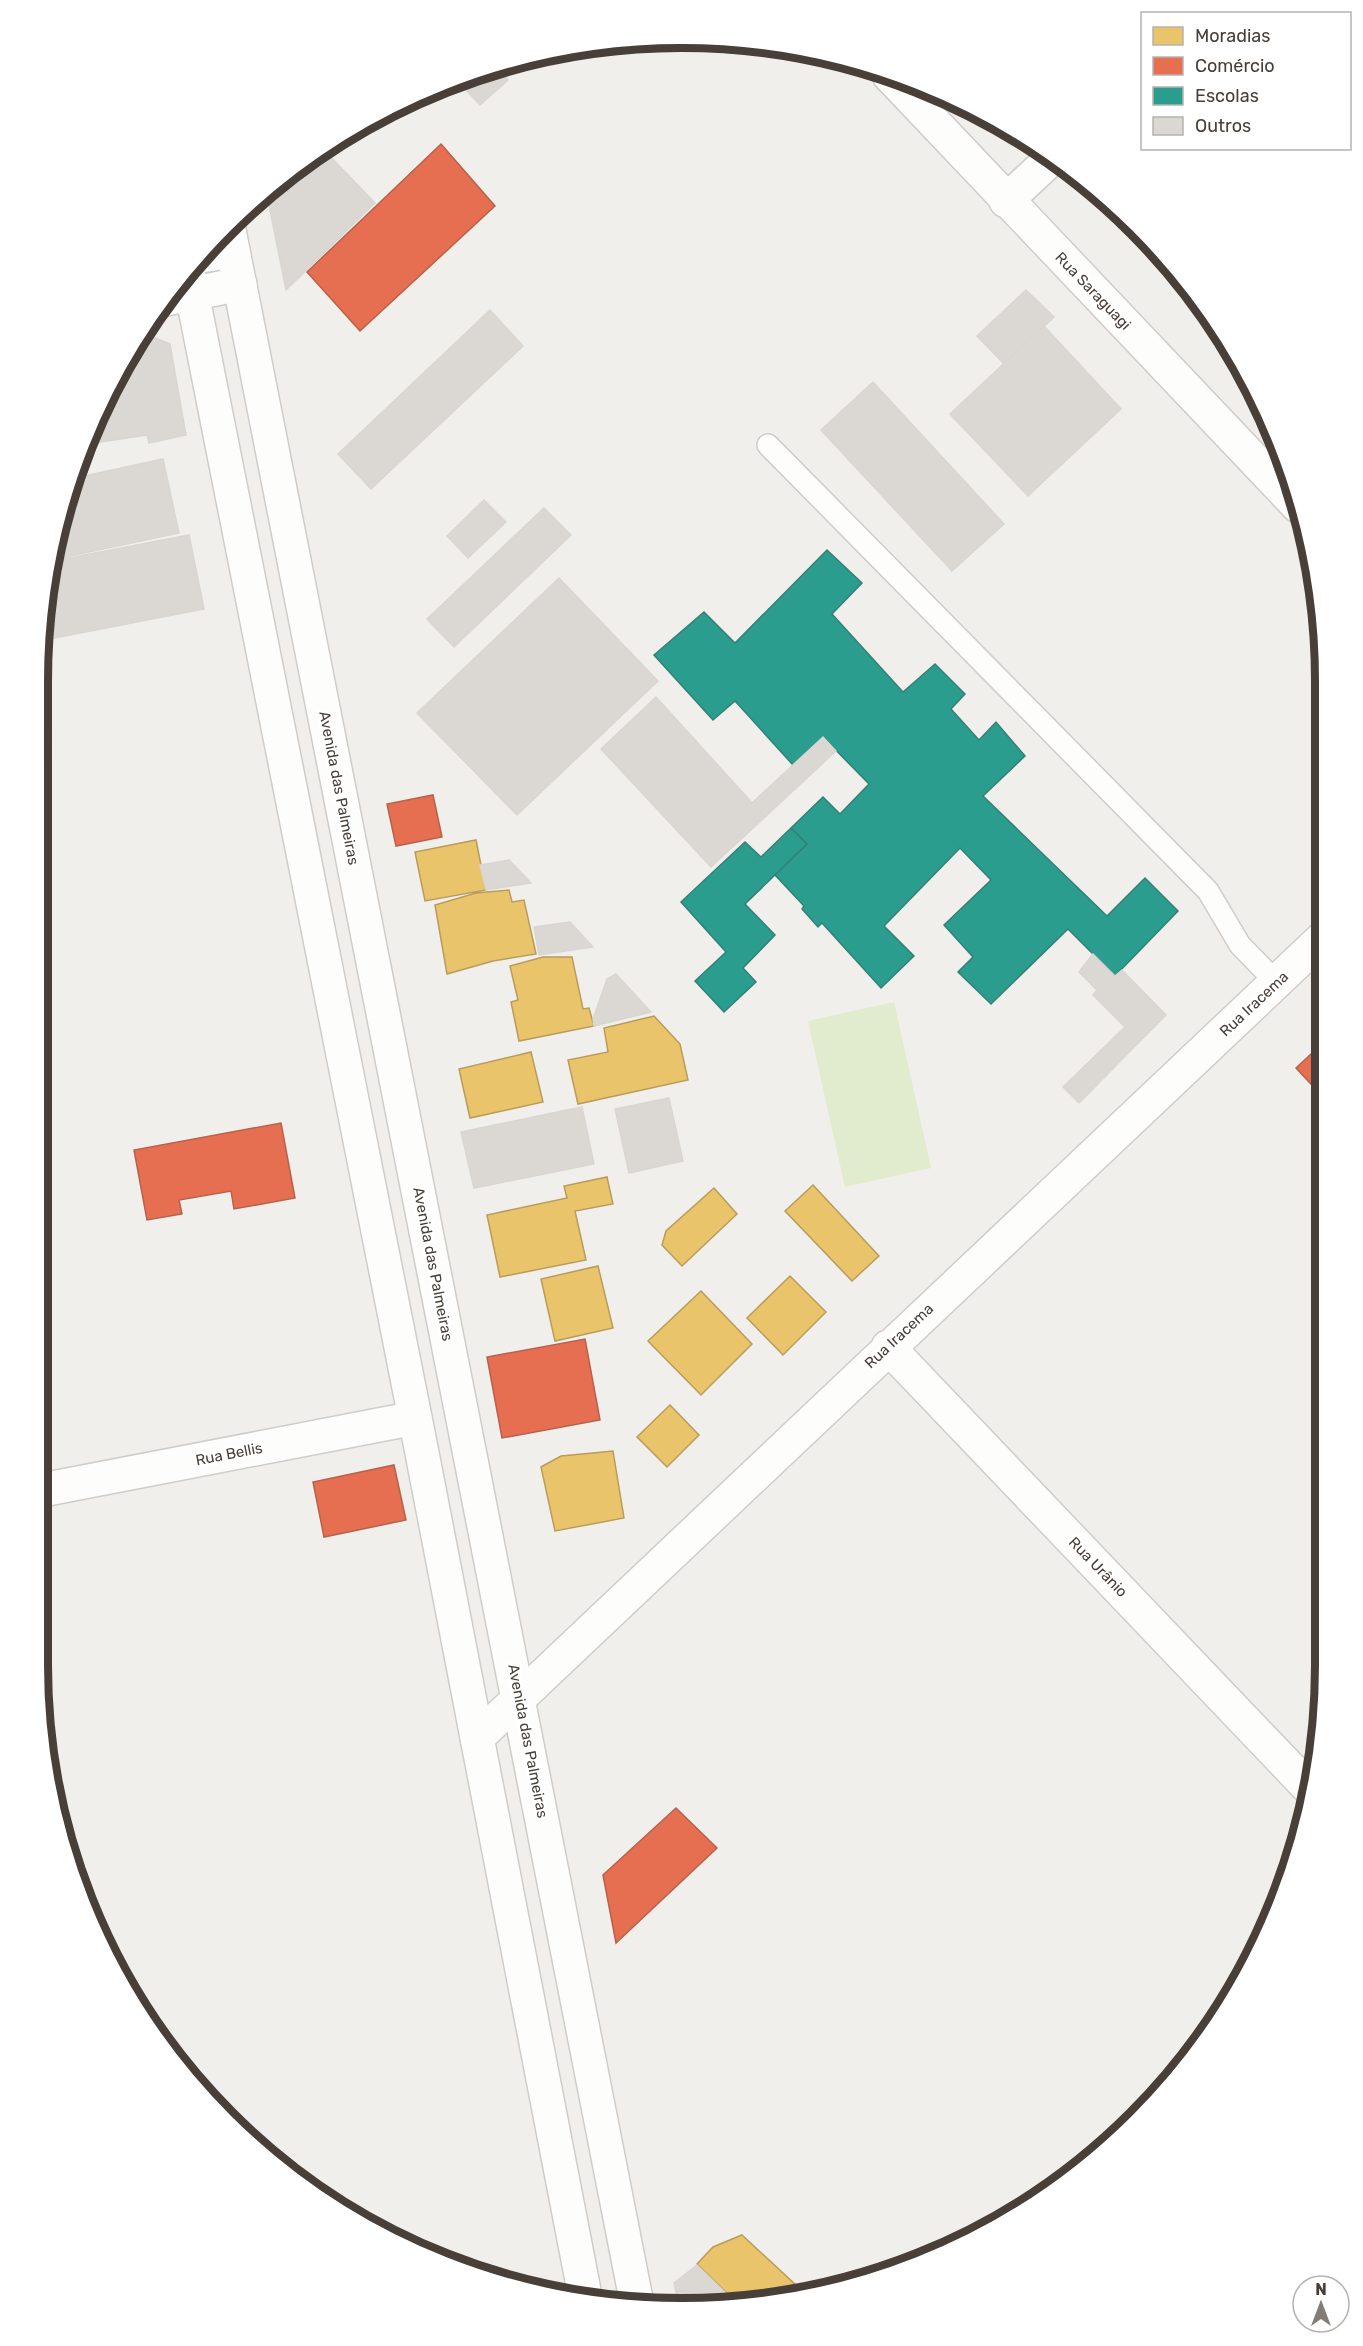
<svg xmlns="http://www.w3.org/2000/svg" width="1363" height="2346" viewBox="0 0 1363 2346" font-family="Rubik,sans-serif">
	<rect width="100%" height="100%" fill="#f1efec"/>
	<!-- green -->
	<path fill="#e1ebcd" d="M894,1002l37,166 -86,19 -37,-166z"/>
	<!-- homes -->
	<path fill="#e9c46a" stroke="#b99c5b" stroke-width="1.5" d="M476,840l10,50 -61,11 -10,-49z
		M509,890l3,12 12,-2 12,54 -43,7 -46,13 -12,-69 41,-12z
		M543,957h29l11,52 6,-1 5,18 -75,15 -8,-39 7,-2 -8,-34z
		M654,1016l26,28 8,36 -110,24 -10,-44 40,-8 -4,-24z
		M531,1052l12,50 -73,16 -11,-49z
		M607,1177l6,27 -38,7 11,49 -86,17 -13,-62 80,-17 -3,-12z
		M813,1185l66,71 -27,25 -67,-70z
		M714,1188l23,26 -55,52 -20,-21 4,-14z
		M598,1266l15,62 -58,13 -14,-62z
		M790,1276l36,36 -43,43 -36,-37z
		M701,1291l51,53 -51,51 -53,-54z
		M670,1405l29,30 -32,32 -30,-30z
		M613,1451l11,67 -69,13 -14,-64 20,-11z
		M742,2235l55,51 -11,9 -48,9 -41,-40 16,-17z"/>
	<!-- shops -->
	<path fill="#e76f51" stroke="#b7614a" stroke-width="1.5" d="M441,144l54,62 -135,125 -53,-59z
		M433,795l9,42 -46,9 -9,-42z
		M1324,1042v56l-28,-30z
		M281,1123l14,75 -61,11 -3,-18 -52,9 3,14 -35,6 -13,-70z
		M585,1339l15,81 -98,18 -15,-81z
		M394,1465l12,55 -82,17 -11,-55z
		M676,1808l41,40 -101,95 -13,-68z"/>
	<!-- schools -->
	<path fill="#2a9d8f" stroke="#338175" stroke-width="1.5" d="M827,550l35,33 -30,31 71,78 32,-28 30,30 -14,15 28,31 17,-18 29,34 -42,40 124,120 38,-38 33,33 -63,65 -47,-47 -77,75 -33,-32 15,-15 -29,-32 47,-45 -31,-32 -76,78 30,30 -33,32 -59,-65 -4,4 -16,-18 2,-3 -29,-31 32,-31 -16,-16 32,-31 17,17 29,-30 -46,-47 -30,28 -58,-64 -22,19 -59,-65 50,-43 31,31z
		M791,828l16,16 -62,60 30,31 -32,33 13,14 -32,30 -29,-31 31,-29 -45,-50 64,-60 16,15z"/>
	<!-- building -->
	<path fill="#dbd8d4" stroke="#d9d6d2" stroke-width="1.5" d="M497,68l11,12 -28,25 -23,-25z
		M325,151l50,52 -89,87 -17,-85z
		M1026,290l28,27 -50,47 -27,-28z
		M490,310l33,36 -152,143 -33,-35z
		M1044,326l77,83 -93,87 -78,-82z
		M153,337l17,7 16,91 -37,8 -2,-8 -60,9 51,-104z
		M873,382l131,142 -52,47 -131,-141z
		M163,459l16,74 -123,26 15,-80z
		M484,500l22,22 -38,36 -21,-22z
		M544,508l27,27 -117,112 -27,-28z
		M189,535l15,74 -165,32 15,-80z
		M559,578l99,103 -141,134 -100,-102z
		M656,697l109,120 -54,50 -110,-118z
		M823,737l13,14 -71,66 -13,-14z
		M509,860l22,23 -45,7 -6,-25z
		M570,922l23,25 -54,8 -5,-28z
		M1093,954l22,22 7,-6 44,45 -87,88 -16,-16 62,-60 -32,-32 4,-5 -18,-18z
		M616,974l35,38 -57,14 -1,-7 14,-40z
		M669,1098l14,63 -54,12 -14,-64z
		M582,1107l12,57 -120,24 -13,-56z
		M697,2265l40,39 -14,3 -44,-1 -5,-23z"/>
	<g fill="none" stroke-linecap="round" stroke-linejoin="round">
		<!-- service casing -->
		<g stroke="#cfcdc9" stroke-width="24">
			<path id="service" d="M768,445l440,446 32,54 36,37"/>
		</g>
		<!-- minor casing -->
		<g stroke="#cfcdc9" stroke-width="36">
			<path id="minor" d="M889,75l409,431
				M1006,201l47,-44
				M201,256l32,-5
				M166,299l74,-15
				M888,1347l420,440
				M42,1490l373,-72
				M477,1738l847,-801"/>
		</g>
		<!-- tertiary casing -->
		<g stroke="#cfcdc9" stroke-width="36">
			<path id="tertiary" d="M228,225l409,2079
				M188,273l234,1180 164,848"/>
		</g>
		<!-- service -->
		<use href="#service" stroke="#fdfdfc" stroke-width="21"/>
		<!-- minor -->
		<use href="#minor" stroke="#fdfdfc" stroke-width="33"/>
		<!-- tertiary -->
		<use href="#tertiary" stroke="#fdfdfc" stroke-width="33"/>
	</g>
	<g text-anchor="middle" stroke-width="6" stroke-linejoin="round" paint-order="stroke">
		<!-- street labels -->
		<g font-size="15" fill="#484038" stroke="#fff">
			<text transform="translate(1093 291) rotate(46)" y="5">Rua Saraguagi</text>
			<text transform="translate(339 788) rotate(79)" y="5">Avenida das Palmeiras</text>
			<text transform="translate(1254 1004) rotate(-43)" y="5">Rua Iracema</text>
			<text transform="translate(433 1264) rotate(79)" y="5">Avenida das Palmeiras</text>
			<text transform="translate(899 1336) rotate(-43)" y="5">Rua Iracema</text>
			<text transform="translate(229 1454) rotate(-11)" y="5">Rua Bellis</text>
			<text transform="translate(1098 1567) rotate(46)" y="5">Rua Urânio</text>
			<text transform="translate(528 1741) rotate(79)" y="5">Avenida das Palmeiras</text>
		</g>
	</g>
	<!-- crop -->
	<path d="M0 0H1363V2346H0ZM681 48H682A633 633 0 0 1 1315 681V1665A633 633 0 0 1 682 2298H681A633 633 0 0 1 48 1665V681A633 633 0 0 1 681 48Z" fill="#fff" fill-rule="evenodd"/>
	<path fill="none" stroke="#484038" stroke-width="8" d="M681 48H682A633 633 0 0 1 1315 681V1665A633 633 0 0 1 682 2298H681A633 633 0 0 1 48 1665V681A633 633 0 0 1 681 48Z"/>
	<!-- legend -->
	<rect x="1141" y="12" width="210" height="138" fill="#ffffff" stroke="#b6b3af" stroke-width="1.5"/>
	<rect x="1153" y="27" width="30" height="18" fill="#e9c46a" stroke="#b6b3af" stroke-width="1.5"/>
	<text x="1195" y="42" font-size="18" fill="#484038">Moradias</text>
	<rect x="1153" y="57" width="30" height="18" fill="#e76f51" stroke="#b6b3af" stroke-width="1.5"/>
	<text x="1195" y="72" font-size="18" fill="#484038">Comércio</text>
	<rect x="1153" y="87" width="30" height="18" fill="#2a9d8f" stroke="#b6b3af" stroke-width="1.5"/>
	<text x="1195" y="102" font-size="18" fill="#484038">Escolas</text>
	<rect x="1153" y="117" width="30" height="18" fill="#dbd8d4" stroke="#b6b3af" stroke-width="1.5"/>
	<text x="1195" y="132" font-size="18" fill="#484038">Outros</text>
	<!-- north arrow -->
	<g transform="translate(1321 2304)"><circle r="28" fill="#ffffff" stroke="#b6b3af" stroke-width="1.5"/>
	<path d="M0-4.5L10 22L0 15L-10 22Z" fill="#837d77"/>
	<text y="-9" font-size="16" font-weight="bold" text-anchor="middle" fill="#484038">N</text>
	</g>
</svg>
